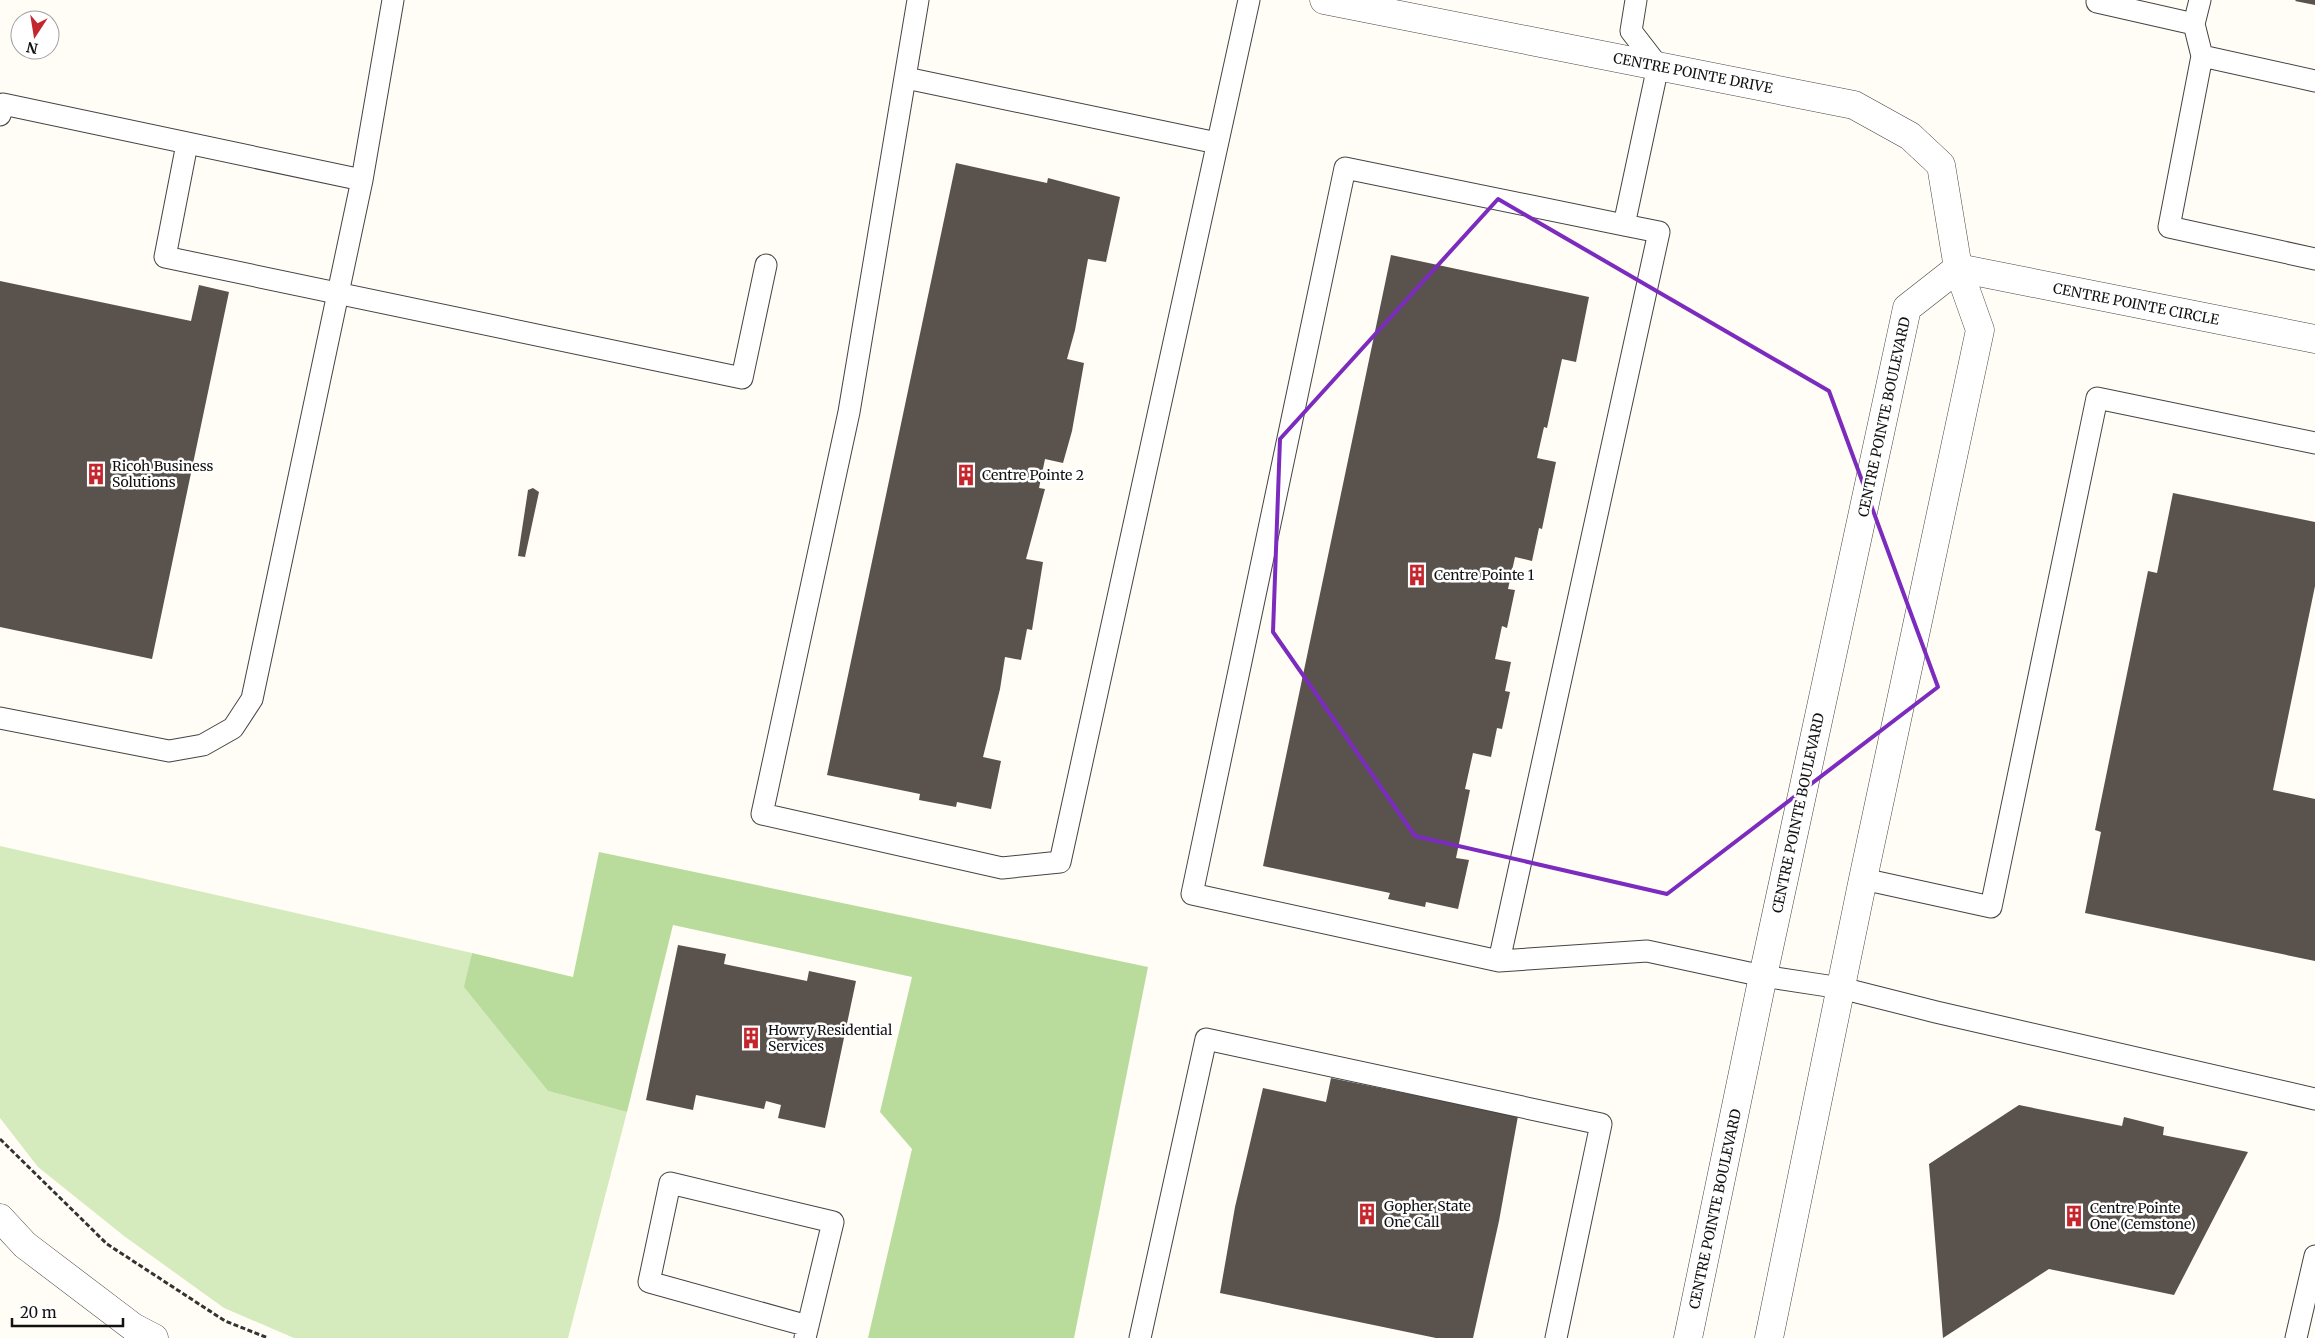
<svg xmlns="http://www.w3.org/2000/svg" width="2315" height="1338" viewBox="0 0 2315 1338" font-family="Merriweather,serif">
	<rect width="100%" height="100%" fill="#fffdf5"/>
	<!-- green -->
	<path fill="#d5ebbd" d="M0,846l472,107 -7,34 83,104 79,21 -59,226h-274l-70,-30 -100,-72 -86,-69 -38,-49z"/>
	<!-- forest -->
	<path fill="#b9dc9c" d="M599,852l549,115 -74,371h-206l44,-189 -32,-37 32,-135 -239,-52 -46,187 -79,-21 -84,-104 8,-34 101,24z"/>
	<!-- building -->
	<path fill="#5a524d" d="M2296,0h19v5l-20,-4z
		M956,163l91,20 1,-5 72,19 -14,65 -18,-3 -13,71 -8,29 17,4 -12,68 -9,32 -18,-4 -6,29 6,1 -19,70 17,3 -11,68 -5,-1 -6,31 -16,-3 -5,32 -17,68 18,4 -10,48 -34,-7 -1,5 -37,-7 1,-6 -93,-19z
		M1391,255l198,42 -13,65 -14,-3 -15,69 -3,-1 -7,31 19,4 -14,67 -3,-1 -7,33 -17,-4 -7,32 7,1 -8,38 -5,-2 -7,33 16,3 -6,29 5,1 -8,37 -5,-1 -6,29 -18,-4 -8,36 5,1 -14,68 13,2 -11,49 -32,-7 -1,5 -37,-8 2,-6 -127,-27z
		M0,281l191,40 8,-36 30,7 -77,367 -152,-32z
		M533,488l6,4 -14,65 -7,-1 10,-66z
		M2173,493l142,29v64l-42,204 42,9v162l-230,-48 16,-81 -6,-2 53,-259 9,2z
		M678,945l48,9 -2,10 83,17 2,-10 47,10 -31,147 -47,-10 3,-13 -15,-4 -2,8 -68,-14 -3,15 -47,-10z
		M1331,1078l187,38 -19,105 -26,117h-37l-216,-45 15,-86 28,-119 63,14z
		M2019,1105l103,21 2,-9 40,10 -1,8 85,17 -74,143 -125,-26 -106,69 -14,-174z"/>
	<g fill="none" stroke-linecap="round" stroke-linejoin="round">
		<!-- service casing -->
		<g stroke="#444" stroke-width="23">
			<path id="service" d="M918,0l-69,412 -87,402 240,54 58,-6 189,-862
				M1636,0l-5,31 27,35 -34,159 -279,-57 -153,726 307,67 148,-10 116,25 78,12 95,24 379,87
				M2098,0l-1,2 97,22
				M2200,0l-6,24 8,32
				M906,78l311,65
				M2315,81l-113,-25 -33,171 146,32
				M0,115l3,-11 359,76 -110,519 -19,29 -30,17 -34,6 -169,-33
				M187,144l-22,113 577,121 24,-113
				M362,180l31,-180
				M1863,879l128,28 106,-509 218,45
				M1499,961l160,-729 -35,-7
				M805,1338l28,-116 -163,-39 -21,99 159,44
				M1140,1338l66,-299 395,85 -45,214
				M2296,1338l19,-82"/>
		</g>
		<!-- minor casing -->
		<g stroke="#444" stroke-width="29">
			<path id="minor" d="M1958,268l357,71"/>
		</g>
		<!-- tertiary casing -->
		<g stroke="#444" stroke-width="29">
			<path id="tertiary" d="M1324,0l530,105 56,31 31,29 17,103 22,62 -117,549 -94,459
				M0,1218l25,27 108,82 21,11
				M1688,1338l75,-362 144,-668 51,-40"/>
		</g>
		<!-- path -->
		<path stroke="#333" stroke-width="3" stroke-dasharray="5 2.5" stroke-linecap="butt" d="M0,1139l107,105 118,77 43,17"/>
		<!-- service -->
		<use href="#service" stroke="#fff" stroke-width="21"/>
		<!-- minor -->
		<use href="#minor" stroke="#fff" stroke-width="28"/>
		<!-- tertiary -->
		<use href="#tertiary" stroke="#fff" stroke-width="28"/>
	</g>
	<!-- marked area -->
	<path fill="none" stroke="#7b2cbf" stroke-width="4" stroke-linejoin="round" d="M1498,199l331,192 109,296 -271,207 -252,-58 -142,-204 7,-193z"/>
	<!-- icons -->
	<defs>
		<g id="building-bare" transform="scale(1.725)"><path d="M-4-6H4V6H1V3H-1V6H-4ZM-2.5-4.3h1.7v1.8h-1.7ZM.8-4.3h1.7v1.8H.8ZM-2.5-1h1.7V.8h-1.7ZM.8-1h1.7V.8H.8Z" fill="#c4262e" stroke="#fff" stroke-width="2.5" paint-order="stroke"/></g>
	</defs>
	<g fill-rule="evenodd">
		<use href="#building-bare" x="96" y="474"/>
		<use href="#building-bare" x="966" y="475"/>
		<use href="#building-bare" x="1417" y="575"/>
		<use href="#building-bare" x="751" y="1038"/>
		<use href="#building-bare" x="1367" y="1214"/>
		<use href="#building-bare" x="2074" y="1216"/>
	</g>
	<g text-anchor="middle" stroke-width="5" stroke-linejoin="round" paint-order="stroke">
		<!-- street labels -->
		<g font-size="14" fill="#111" stroke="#fff">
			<text transform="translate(1693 73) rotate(11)" y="5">CENTRE POINTE DRIVE</text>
			<text transform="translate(2136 304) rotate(11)" y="5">CENTRE POINTE CIRCLE</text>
			<text transform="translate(1884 417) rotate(-78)" y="5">CENTRE POINTE BOULEVARD</text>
			<text transform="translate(1798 813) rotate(-78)" y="5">CENTRE POINTE BOULEVARD</text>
			<text transform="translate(1715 1209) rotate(-78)" y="5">CENTRE POINTE BOULEVARD</text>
		</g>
		<!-- poi labels -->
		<g font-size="14" fill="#111" stroke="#fff" text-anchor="start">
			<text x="112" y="471">Ricoh Business<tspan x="112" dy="16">Solutions</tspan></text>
			<text x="982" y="480">Centre Pointe 2</text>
			<text x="1434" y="580">Centre Pointe 1</text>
			<text x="768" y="1035">Howry Residential<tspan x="768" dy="16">Services</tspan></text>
			<text x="1384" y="1211">Gopher State<tspan x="1384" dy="16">One Call</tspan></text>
			<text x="2090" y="1213">Centre Pointe<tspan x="2090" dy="16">One (Cemstone)</tspan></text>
		</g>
	</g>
	<!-- north arrow -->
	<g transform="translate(35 35) rotate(192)"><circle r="24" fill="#ffffff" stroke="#a0a0a0"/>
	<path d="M0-4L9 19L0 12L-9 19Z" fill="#c4262e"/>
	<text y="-8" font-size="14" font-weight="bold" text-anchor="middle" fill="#111111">N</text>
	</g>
	<!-- scale -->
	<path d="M12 1318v8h111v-8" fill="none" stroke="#111111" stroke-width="2.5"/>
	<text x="20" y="1318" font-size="15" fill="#111111" stroke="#ffffff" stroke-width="4" paint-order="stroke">20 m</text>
</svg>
